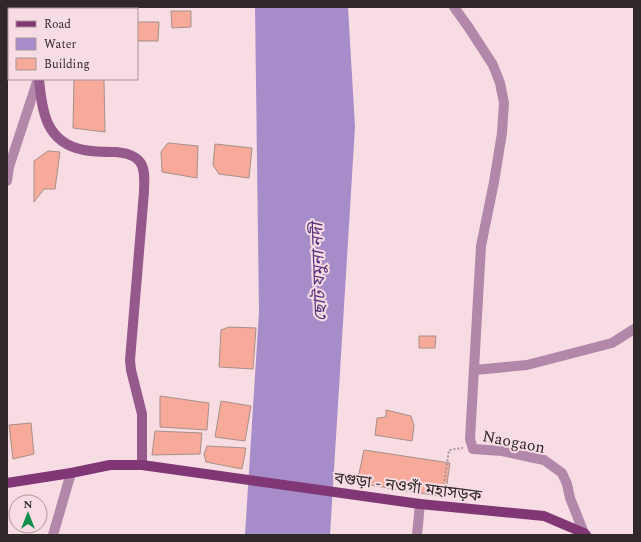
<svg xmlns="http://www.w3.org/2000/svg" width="641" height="542" viewBox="0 0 641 542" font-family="Spectral,'Noto Sans Bengali',serif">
	<rect width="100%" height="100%" fill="#f7dde3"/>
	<!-- water -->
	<path fill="#a78cca" d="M255,7h93l7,120 -25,408h-85l14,-223z"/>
	<!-- building -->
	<path fill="#f7aa99" stroke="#a68f8a" d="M99,7h27v2h-27z
		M171,11h20v16l-19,1z
		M137,22h22l-1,19h-21z
		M74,79h30l1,53 -32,-4z
		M168,143l30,3 -1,32 -35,-6 -1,-20z
		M215,144l37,4 -3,30 -30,-4 -6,-9z
		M48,151l12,1 -5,37h-11l-10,13v-41z
		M229,327l27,1 -3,41 -34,-2 2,-37z
		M419,336h17l-1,12h-16z
		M160,396l49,7 -2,27 -47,-3z
		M221,401l30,5 -6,35 -30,-4z
		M386,410l25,6 3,10 -2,15 -37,-6 2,-17 9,-1z
		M31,423l3,31 -21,5 -4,-34z
		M155,431l47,2 -2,21 -48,1z
		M207,446l39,2 -4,21 -36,-7 -2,-8z
		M364,450l86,13 -5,34 -88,-14z"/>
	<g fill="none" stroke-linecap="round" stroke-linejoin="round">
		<!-- path -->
		<path stroke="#a79498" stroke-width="2" stroke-dasharray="2 2" stroke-linecap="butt" d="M442,497l7,-47 14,-2"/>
		<!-- minor -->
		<path stroke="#b287a9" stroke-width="10" d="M454,7l15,21 24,37 7,18 4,20 -2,30 -8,49 -13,64 -11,193 3,10 29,2 42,9 18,13 5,11 3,14 14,35
			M7,181l2,-14 29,-88
			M475,370l52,-5 85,-22 22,-14
			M417,535l3,-31"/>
		<!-- tertiary -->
		<path stroke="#b287a9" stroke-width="10" d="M53,535l18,-62"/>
		<!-- secondary -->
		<path stroke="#96598c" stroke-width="10" d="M37,7v2
			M39,79c3,33 7,64 45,71 10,2 21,2 31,2 9,1 19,2 25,10 6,8 4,20 4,30l-14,168 1,10 11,44v51"/>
		<!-- primary -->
		<path stroke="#813676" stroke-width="10" d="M7,483l64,-10 39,-8h32l278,39 124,12 40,17 2,2"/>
	</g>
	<g text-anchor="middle" stroke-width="4" stroke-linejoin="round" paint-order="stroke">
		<!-- street labels -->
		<g font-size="16" fill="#31282a" stroke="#f7dde3">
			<text transform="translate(514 441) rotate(11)" y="6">Naogaon</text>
			<text transform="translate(408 486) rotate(7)" y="6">বগুড়া - নওগাঁ মহাসড়ক</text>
		</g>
		<!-- water labels -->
		<g font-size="17" font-style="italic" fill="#58347f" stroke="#f7dde3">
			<text transform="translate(318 272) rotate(-92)" y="6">ছোট যমুনা নদী</text>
		</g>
	</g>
	<!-- border -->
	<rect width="641" height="542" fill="none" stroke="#31282a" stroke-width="16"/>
	<!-- legend -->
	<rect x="8" y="8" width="130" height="72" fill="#f7dde3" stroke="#a89599"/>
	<rect x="16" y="21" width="20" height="6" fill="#813676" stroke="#a89599"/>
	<text x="44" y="28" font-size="12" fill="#31282a">Road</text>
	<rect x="16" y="38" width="20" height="12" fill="#a78cca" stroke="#a89599"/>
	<text x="44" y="48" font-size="12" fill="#31282a">Water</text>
	<rect x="16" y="58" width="20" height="12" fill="#f7aa99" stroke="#a89599"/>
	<text x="44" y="68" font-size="12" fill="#31282a">Building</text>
	<!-- north arrow -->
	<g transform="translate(28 514)"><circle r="19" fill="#f7dde3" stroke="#a89599"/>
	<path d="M0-3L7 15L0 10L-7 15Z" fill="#118e49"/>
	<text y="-6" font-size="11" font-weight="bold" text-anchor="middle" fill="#31282a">N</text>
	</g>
</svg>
